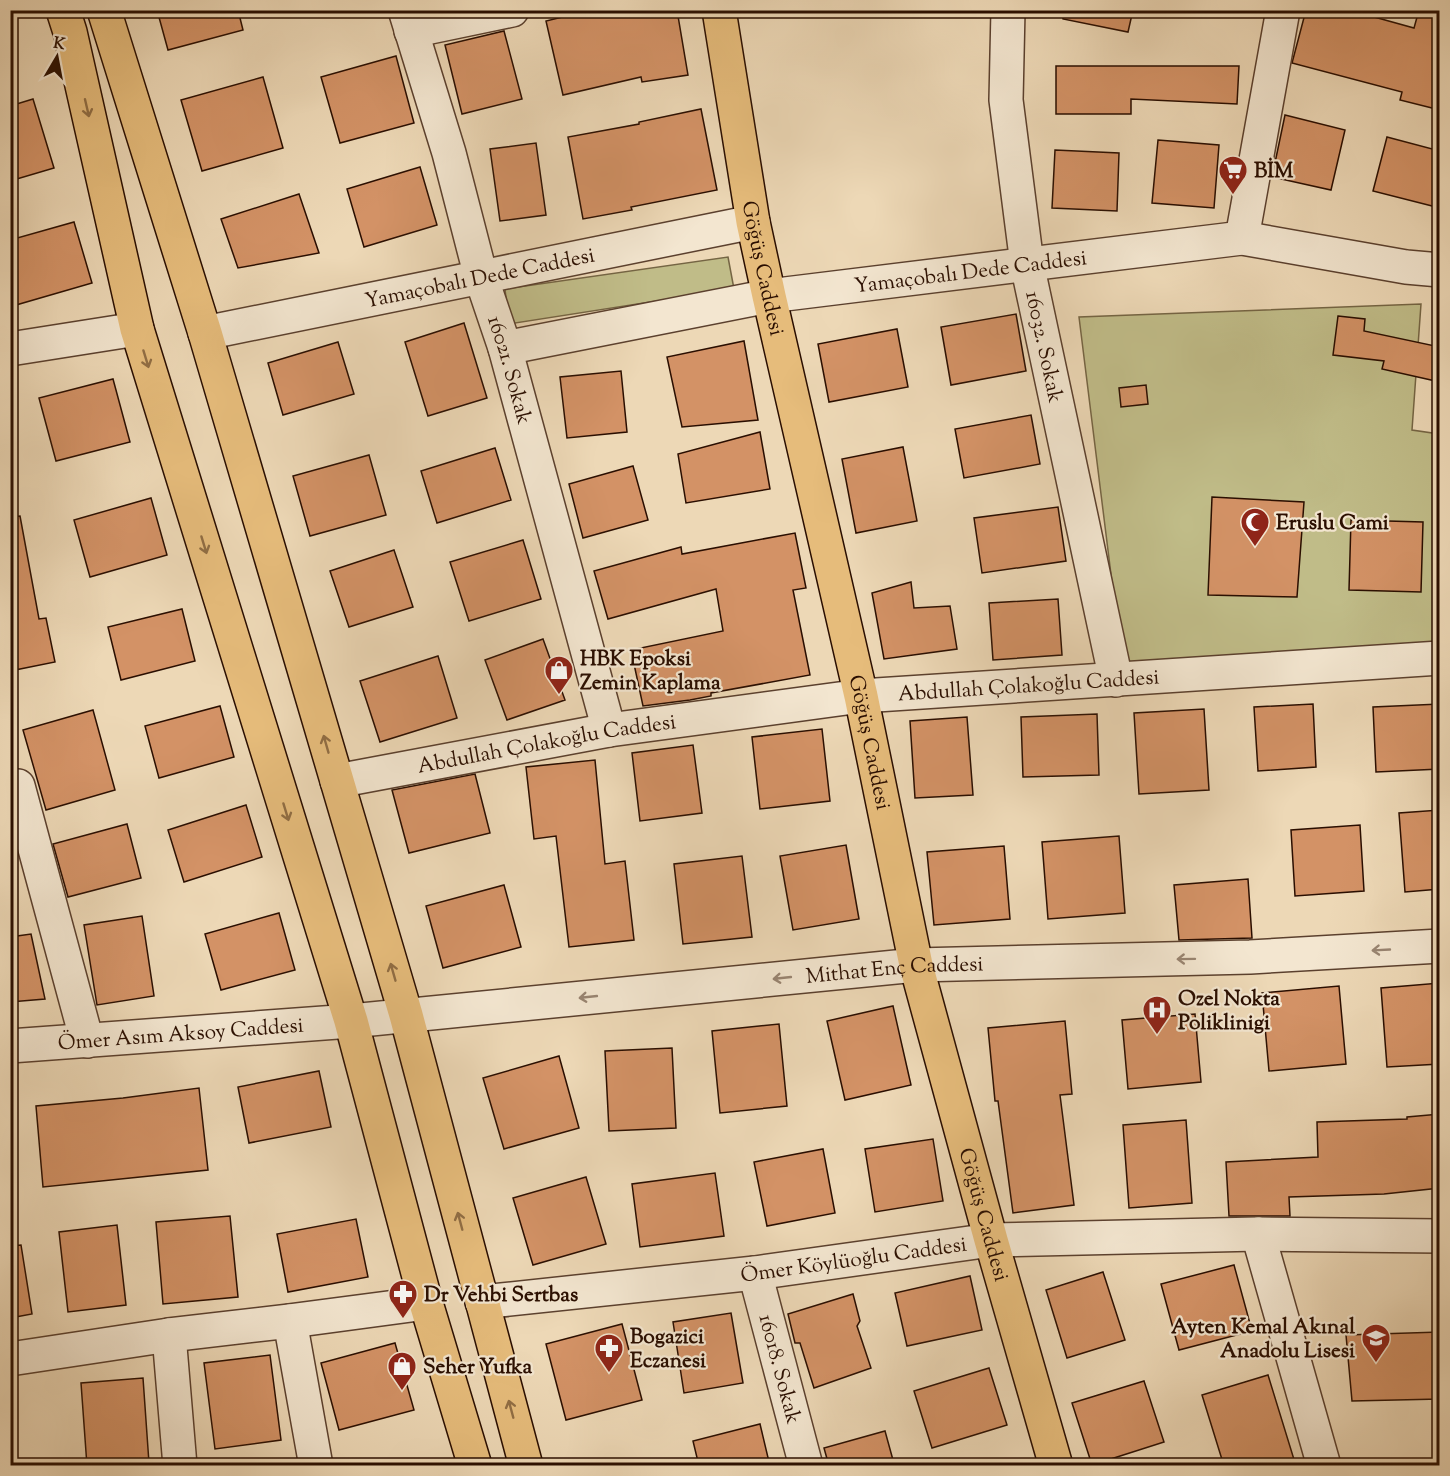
<svg xmlns="http://www.w3.org/2000/svg" width="1450" height="1476" viewBox="0 0 1450 1476" font-family="'Sorts Mill Goudy',serif">
	<rect width="100%" height="100%" fill="#edd8b6"/>
	<filter id="stains"><feTurbulence type="fractalNoise" baseFrequency=".00333" numOctaves="4"/><feColorMatrix values="0 0 0 0 .2 0 0 0 0 .09 0 0 0 0 .02 0 0 0 .5 -.17"/></filter>
	<radialGradient id="worn" r=".72"><stop offset=".6" stop-color="#630" stop-opacity="0"/><stop offset="1" stop-color="#630" stop-opacity=".3"/></radialGradient>
	<!-- green -->
	<path fill="#c0bc88" stroke="#756544" stroke-width="1.5" d="M728,257l6,32 -225,35 -4,-35z
		M1421,304l-9,126 27,4v209l-317,20 -43,-346z"/>
	<!-- building -->
	<path fill="#d39266" stroke="#2a0e00" stroke-width="1.5" d="M157,10h81l5,20 -75,20z
		M591,10h86l11,65 -46,7 -1,-5 -78,18 -17,-74z
		M1063,10h70l-5,22 -65,-13z
		M1306,10h43l65,18 5,-18h21v100l-40,-10 2,-8 -110,-29z
		M504,31l18,68 -60,15 -17,-69z
		M396,56l18,67 -74,20 -19,-66z
		M1056,66h183l-2,38 -106,-5v15h-75z
		M263,77l20,71 -81,23 -21,-71z
		M33,99l21,69 -44,13v-75z
		M701,109l16,81 -86,17 1,3 -49,9 -15,-82 71,-13v-2z
		M1285,115l60,15 -14,60 -59,-13z
		M1387,137l53,14v57l-67,-17z
		M1158,140l61,5 -5,63 -62,-5z
		M536,143l10,72 -46,6 -10,-72z
		M1055,150l64,3 -2,58 -65,-3z
		M420,167l17,58 -73,22 -17,-58z
		M299,194l20,59 -81,15 -17,-49z
		M74,222l18,61 -76,22 -6,-20v-45z
		M1016,314l10,57 -75,14 -10,-58z
		M1338,316l27,3 -1,12 76,16v35l-58,-13 2,-8 -51,-6z
		M464,323l23,75 -59,18 -23,-74z
		M897,329l11,58 -79,15 -11,-58z
		M744,341l14,79 -76,7 -15,-70z
		M338,342l16,52 -71,21 -15,-52z
		M621,371l6,61 -60,6 -7,-61z
		M113,379l17,63 -74,19 -17,-63z
		M1146,385l2,19 -27,3 -2,-19z
		M1031,415l9,49 -76,14 -9,-49z
		M760,432l10,57 -84,14 -8,-49z
		M903,447l14,74 -61,12 -14,-74z
		M495,448l16,52 -74,23 -16,-52z
		M369,455l17,60 -76,21 -17,-60z
		M633,466l15,54 -65,18 -14,-54z
		M1212,497l92,5 -7,95 -89,-2z
		M151,498l16,57 -77,22 -16,-57z
		M1058,507l8,54 -84,12 -8,-55z
		M20,516l19,103 7,-1 9,44 -45,9v-154z
		M1351,520l72,2 -2,70 -72,-2z
		M795,533l11,55 -13,2 17,85 -99,18v3l-21,4 -47,6 -12,-56 92,-19 -7,-42 -108,30 -14,-48 87,-24 1,7z
		M523,540l18,59 -72,22 -19,-59z
		M394,550l19,57 -64,20 -19,-56z
		M911,582l3,26 36,-2 7,43 -73,10 -12,-66z
		M1058,599l4,56 -69,5 -4,-57z
		M182,609l13,52 -74,19 -13,-53z
		M543,639l22,61 -58,20 -22,-60z
		M438,656l19,62 -77,24 -20,-61z
		M1313,704l3,63 -58,4 -4,-64z
		M1440,704v65l-64,3 -3,-65z
		M220,706l14,51 -75,21 -14,-52z
		M1204,709l5,81 -70,4 -5,-81z
		M93,710l22,80 -69,20 -23,-80z
		M1097,714l2,61 -76,2 -2,-60z
		M967,717l6,78 -58,3 -5,-77z
		M822,729l8,72 -70,8 -8,-72z
		M693,745l9,68 -62,8 -8,-68z
		M595,760l10,104 20,-3 9,79 -65,7 -13,-111 -22,3 -8,-72z
		M475,774l15,59 -81,20 -17,-63z
		M246,805l16,52 -78,25 -16,-52z
		M1440,810v79l-35,3 -6,-79z
		M127,824l14,54 -73,19 -15,-53z
		M1360,825l4,66 -69,5 -4,-66z
		M1119,836l6,77 -77,6 -6,-77z
		M846,845l13,74 -66,11 -13,-74z
		M1004,846l6,73 -76,6 -7,-73z
		M742,856l10,81 -69,7 -9,-80z
		M1248,879l4,59 -73,2 -5,-55z
		M504,885l17,62 -78,21 -17,-62z
		M279,913l16,57 -74,20 -16,-56z
		M142,916l12,80 -57,9 -13,-80z
		M31,934l14,65 -35,3v-65z
		M1440,983v81l-53,3 -6,-79z
		M1339,986l7,78 -77,7 -7,-78z
		M893,1006l18,79 -66,15 -18,-79z
		M1195,1014l6,68 -73,7 -6,-69z
		M1065,1021l7,73 -12,1 14,110 -61,8 -15,-112h-3l-7,-73z
		M779,1024l8,82 -67,7 -8,-82z
		M672,1048l4,80 -67,3 -4,-80z
		M559,1056l20,72 -75,21 -21,-71z
		M319,1071l12,56 -82,16 -11,-56z
		M199,1088l9,82 -165,17 -7,-81 87,-8z
		M1440,1114v74l-56,6 -95,3 1,19h-61l-3,-54 92,-5 -1,-35 90,-3v-2z
		M1186,1120l6,83 -63,5 -6,-83z
		M933,1139l10,62 -68,11 -10,-63z
		M823,1149l12,64 -68,13 -13,-64z
		M715,1173l9,63 -84,11 -8,-63z
		M586,1177l20,67 -73,21 -20,-67z
		M230,1216l8,81 -75,7 -7,-82z
		M356,1219l12,58 -80,15 -11,-58z
		M117,1225l9,80 -58,7 -9,-80z
		M21,1245l11,69 -22,4v-72z
		M1234,1265l18,66 -73,19 -18,-66z
		M1103,1272l22,68 -58,18 -21,-68z
		M970,1276l12,54 -75,16 -12,-53z
		M853,1294l7,27 -3,5 14,42 -57,20 -14,-45h-5l-7,-29z
		M731,1313l12,70 -59,10 -11,-71z
		M622,1324l20,76 -76,20 -20,-76z
		M1440,1332v67l-88,2 -6,-66z
		M395,1343l19,67 -75,20 -18,-67z
		M270,1355l11,85 -66,9 -11,-86z
		M989,1368l18,57 -75,23 -18,-57z
		M1268,1375l28,91h-72l-22,-71z
		M143,1378l6,85 -62,3 -6,-83z
		M1144,1381l20,61 -72,23 -20,-62z
		M760,1424l10,42h-71l-6,-25z
		M885,1431l8,29 -20,6h-44l-5,-18z"/>
	<g fill="none" stroke-linecap="round" stroke-linejoin="round">
		<!-- minor casing -->
		<g stroke="#5b402e" stroke-width="36">
			<g id="minor">
				<path id="s1" d="M405,10l44,143 32,124 24,71 104,382"/>
				<path id="s2" d="M1008,10l-2,90 21,164 89,416"/>
				<path d="M411,31l101,-21"/>
				<path d="M1242,238l41,-228"/>
				<path id="s3" d="M205,333l548,-111"/>
				<path id="s4" d="M505,348l264,-52 473,-58 164,29 34,3"/>
				<path d="M10,349l127,-20"/>
				<path id="s5" d="M337,781l272,-51 252,-34 579,-38"/>
				<path d="M10,786h8l69,255"/>
				<path id="s6" d="M10,1046l341,-25 565,-56 334,-8 190,-11"/>
				<path d="M1258,1234l66,232"/>
				<path id="s7" d="M755,1273l51,193"/>
				<path id="s8" d="M482,1302l273,-29 236,-33 267,-6 182,2"/>
				<path d="M290,1321l26,145"/>
				<path d="M169,1335l11,131"/>
				<path d="M10,1359l159,-24 121,-14 136,-18"/>
			</g>
		</g>
		<!-- major casing -->
		<g stroke="#2a0e00" stroke-width="36">
			<g id="major">
				<path d="M63,10l7,22 67,297 214,692 75,282 49,163"/>
				<path d="M104,10l101,323 201,682 120,451"/>
				<path id="s9" d="M719,10l34,212 16,74 92,400 55,269 75,275 65,226"/>
			</g>
		</g>
		<!-- minor -->
		<use href="#minor" stroke="#f3e6d0" stroke-width="33"/>
		<!-- major -->
		<use href="#major" stroke="#e6bc7b" stroke-width="33"/>
	</g>
	<!-- one-way arrows -->
	<defs><path id="oneway-shaft" d="M-6 0H5M1.5-3L5.5 0L1.5 3" fill="none" stroke-width="1.6" stroke-linecap="round" stroke-linejoin="round" transform="scale(1.5)"/></defs>
	<g stroke="#916e44">
		<use href="#oneway-shaft" transform="translate(87 108) rotate(77)"/>
		<use href="#oneway-shaft" transform="translate(146 359) rotate(73)"/>
		<use href="#oneway-shaft" transform="translate(204 545) rotate(73)"/>
		<use href="#oneway-shaft" transform="translate(326 744) rotate(-106)"/>
		<use href="#oneway-shaft" transform="translate(286 812) rotate(73)"/>
		<use href="#oneway-shaft" transform="translate(393 972) rotate(-106)"/>
		<use href="#oneway-shaft" transform="translate(460 1221) rotate(-105)"/>
		<use href="#oneway-shaft" transform="translate(511 1409) rotate(-105)"/>
	</g>
	<g stroke="#998572">
		<use href="#oneway-shaft" transform="translate(1381 950) rotate(177)"/>
		<use href="#oneway-shaft" transform="translate(1186 959) rotate(179)"/>
		<use href="#oneway-shaft" transform="translate(782 978) rotate(174)"/>
		<use href="#oneway-shaft" transform="translate(588 997) rotate(174)"/>
	</g>
	<!-- icons -->
	<defs>
		<g id="supermarket-pin" transform="scale(1.5)"><path d="M0 17L-7.5 6A9.5 9.5 0 1 1 7.5 6Z" fill="#8f2418" stroke="#f3e6d0"/><path d="M-6-5.5h2.5l.6 2H6L4.5 2H-2.5L-4.4-4H-6ZM-1.5 3.2a1.3 1.3 0 1 0 .1 0ZM3 3.2a1.3 1.3 0 1 0 .1 0Z" fill="#fff"/></g>
		<g id="mosque-pin" transform="scale(1.5)"><path d="M0 17L-7.5 6A9.5 9.5 0 1 1 7.5 6Z" fill="#8f2418" stroke="#f3e6d0"/><path d="M3.5-4.9A6 6 0 1 0 3.5 4.9A5 5 0 1 1 3.5-4.9Z" fill="#fff"/></g>
		<g id="shop-pin" transform="scale(1.5)"><path d="M0 17L-7.5 6A9.5 9.5 0 1 1 7.5 6Z" fill="#8f2418" stroke="#f3e6d0"/><path d="M-5-2.5h2.3a2.7 3.5 0 0 1 5.4 0H5L5.5 6h-11ZM-1.5-2.5h3a1.5 2.3 0 0 0-3 0Z" fill="#fff"/></g>
		<g id="hospital-pin" transform="scale(1.5)"><path d="M0 17L-7.5 6A9.5 9.5 0 1 1 7.5 6Z" fill="#8f2418" stroke="#f3e6d0"/><path d="M-5-5h3v3.5h4V-5h3V5h-3V1.5h-4V5h-3Z" fill="#fff"/></g>
		<g id="pharmacy-pin" transform="scale(1.5)"><path d="M0 17L-7.5 6A9.5 9.5 0 1 1 7.5 6Z" fill="#8f2418" stroke="#f3e6d0"/><path d="M-2-6h4v4h4v4h-4v4h-4v-4h-4v-4h4Z" fill="#fff"/></g>
		<g id="school-pin" transform="scale(1.5)"><path d="M0 17L-7.5 6A9.5 9.5 0 1 1 7.5 6Z" fill="#8f2418" stroke="#f3e6d0"/><path d="M0-5L7-2L0 1L-7-2ZM-4 1L0 2.5L4 1V4Q0 6-4 4Z" fill="#fff"/></g>
	</defs>
	<g fill-rule="evenodd">
		<use href="#supermarket-pin" x="1233" y="170"/>
		<use href="#mosque-pin" x="1255" y="522"/>
		<use href="#shop-pin" x="559" y="670"/>
		<use href="#hospital-pin" x="1157" y="1010"/>
		<use href="#pharmacy-pin" x="403" y="1294"/>
		<use href="#school-pin" x="1376" y="1338"/>
		<use href="#pharmacy-pin" x="609" y="1348"/>
		<use href="#shop-pin" x="402" y="1366"/>
	</g>
	<g text-anchor="middle" stroke-width="4.5" stroke-linejoin="round" paint-order="stroke">
		<!-- poi labels -->
		<g font-size="21" font-weight="bold" fill="#2a0e00" stroke="#f3e6d0" text-anchor="start">
			<text x="1254" y="177">BİM</text>
			<text x="1276" y="529">Eruslu Cami</text>
			<text x="580" y="665">HBK Epoksi<tspan x="580" dy="24">Zemin Kaplama</tspan></text>
			<text x="1178" y="1005">Ozel Nokta<tspan x="1178" dy="24">Poliklinigi</tspan></text>
			<text x="424" y="1301">Dr Vehbi Sertbas</text>
			<text x="1355" y="1333" text-anchor="end">Ayten Kemal Akınal<tspan x="1355" dy="24">Anadolu Lisesi</tspan></text>
			<text x="630" y="1343">Bogazici<tspan x="630" dy="24">Eczanesi</tspan></text>
			<text x="423" y="1373">Seher Yufka</text>
		</g>
		<!-- street labels -->
		<g font-size="21" fill="#2a0e00" stroke="#f3e6d0">
			<text dy="7" stroke="none"><textPath href="#s9" startOffset="262">Göğüş Caddesi</textPath></text>
			<text dy="7" stroke="none"><textPath href="#s4" startOffset="472">Yamaçobalı Dede Caddesi</textPath></text>
			<text dy="7" stroke="none"><textPath href="#s3" startOffset="280">Yamaçobalı Dede Caddesi</textPath></text>
			<text dy="7" stroke="none"><textPath href="#s2" startOffset="340">16032. Sokak</textPath></text>
			<text dy="7" stroke="none"><textPath href="#s1" startOffset="375">16021. Sokak</textPath></text>
			<text dy="7" stroke="none"><textPath href="#s5" startOffset="699">Abdullah Çolakoğlu Caddesi</textPath></text>
			<text dy="7" stroke="none"><textPath href="#s9" startOffset="748">Göğüş Caddesi</textPath></text>
			<text dy="7" stroke="none"><textPath href="#s5" startOffset="213">Abdullah Çolakoğlu Caddesi</textPath></text>
			<text dy="7" stroke="none"><textPath href="#s6" startOffset="888">Mithat Enç Caddesi</textPath></text>
			<text dy="7" stroke="none"><textPath href="#s6" startOffset="171">Ömer Asım Aksoy Caddesi</textPath></text>
			<text dy="7" stroke="none"><textPath href="#s9" startOffset="1234">Göğüş Caddesi</textPath></text>
			<text dy="7" stroke="none"><textPath href="#s8" startOffset="374">Ömer Köylüoğlu Caddesi</textPath></text>
			<text dy="7" stroke="none"><textPath href="#s7" startOffset="99">16018. Sokak</textPath></text>
		</g>
	</g>
	<!-- margin -->
	<rect width="1450" height="1476" fill="none" stroke="#edd8b6" stroke-width="36"/>
	<rect x="12" y="12" width="1426" height="1452" fill="none" stroke="#2a0e00" stroke-width="3"/>
	<rect x="18" y="18" width="1414" height="1440" fill="none" stroke="#2a0e00" stroke-width="1.5"/>
	<!-- north arrow -->
	<g transform="translate(57 57) rotate(10)" stroke="#f3e6d0" stroke-width="4.5" paint-order="stroke">
	<path d="M0-4.5L10 22L0 15L-10 22Z" fill="#2a0e00"/>
	<text y="-9" font-size="16" font-weight="bold" text-anchor="middle" fill="#2a0e00">K</text>
	</g>
	<rect width="100%" height="100%" filter="url(#stains)"/>
	<rect width="100%" height="100%" fill="url(#worn)"/>
</svg>
